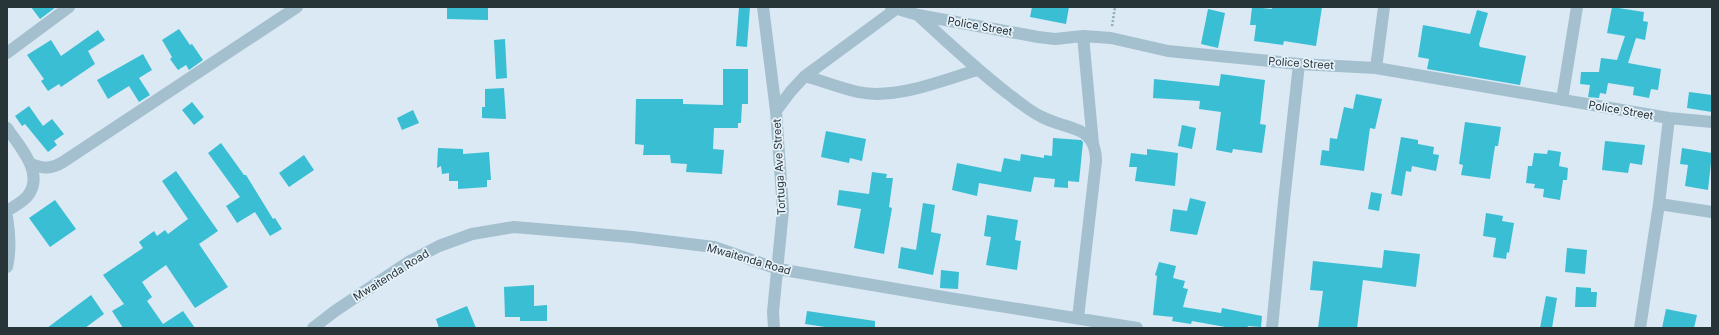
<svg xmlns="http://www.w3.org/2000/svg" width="1719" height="335" viewBox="0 0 1719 335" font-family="Inter,sans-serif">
	<rect width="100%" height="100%" fill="#dae9f4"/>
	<!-- building -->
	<path fill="#39bed3" d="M31,7h25l-16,12z
		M447,7h41v13l-41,-1z
		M739,7h11l-3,40 -11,-1z
		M1032,7h37l-3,17 -36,-7z
		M1252,7l20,2v-2h50l-6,39 -32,-5 -1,4 -29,-4 2,-16h-6z
		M1612,7l32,5 -1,9 5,1 -3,18 -9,-2 -8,25 33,6 -3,21 -7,-1 -2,9 -16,-3 1,-8 -26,-4 -2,11 -6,-1 -1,5 -11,-1 2,-12 -10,-1 1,-12h18l2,-14 16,2 8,-24 -18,-3z
		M1208,9l17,4 -7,35 -17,-4z
		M1477,10l11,3 -9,31 1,3 46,9 -6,29 -93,-16 2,-10 -11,-2 5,-32 47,9z
		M179,29l11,16 2,-1 11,16 -14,10 -3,-5 -8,5 -8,-11 2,-2 -10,-17z
		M98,30l7,10 -17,11 7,13 -34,23 -2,-3 -11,7 -7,-10 3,-2 -17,-24 24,-15 10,16z
		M505,39l2,39 -11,1 -2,-39z
		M143,54l9,16 -13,8 11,17 -11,7 -10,-16 -21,13 -11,-19z
		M723,69h25v35h-6l-1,19h-3v5h-24l-1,21 11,1 -2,24 -36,-2 1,-8 -16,-1 -1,-8h-27l1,-10 -9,-1 1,-45h47v5l40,1z
		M1221,74l44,6 -5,44 6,1 -4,28 -29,-4 -1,4 -16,-3 5,-38 -22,-3 1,-8 -47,-3 1,-19 65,7z
		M504,88l2,31 -24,-1v-11h3v-18z
		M1689,92l23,3v17l-25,-4z
		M1356,94l26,5 -7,30 -5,-1 -6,43 -44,-6 2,-15 7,1 1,-13 7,1 7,-32 9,2z
		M192,102l12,15 -10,8 -12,-15z
		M29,106l14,20 9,-7 12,15 -10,7 3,4 -9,7 -23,-28 -3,2 -7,-10z
		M413,110l6,13 -17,7 -5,-12z
		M1465,122l36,5 -3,19h-3l-5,33 -29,-4 2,-10 -4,-1z
		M1182,125l14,3 -4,21 -14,-3z
		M826,131l40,8 -4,22 -12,-3 -1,5 -28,-6z
		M1401,137l17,3v4l16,3 -1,7 6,1 -3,16 -24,-5 -1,6 -5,-1 -4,25 -11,-2z
		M1053,138l28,2 2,2 -4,40 -11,-1v7l-14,-1 1,-8 -21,-2 -3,15 -52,-9 -2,13 -25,-6 5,-27 44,9 3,-14 16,3 1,-7 23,4v-3l8,1z
		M1605,141l40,4 -3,20 -12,-2 -2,10 -26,-3z
		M221,143l23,32h2l27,44 2,-1 7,11 -12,7 -15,-24 -18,11 -11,-17 14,-9 -32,-44z
		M438,148l25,1v5l26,-2 2,28h-4v7l-29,2v-8h-9v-8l-7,1 -1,-8 -4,2z
		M1682,148l30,5 -4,37 -23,-4 3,-21 -8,-1z
		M1147,149l31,4 -3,33 -40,-5 2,-14h-8l2,-14 16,2z
		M1548,150l13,2 -2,14 9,2 -1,12h-4l-3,20 -17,-3 1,-8 -10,-1 1,-4 -9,-1 2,-17h4l2,-13 13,1z
		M304,155l10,15 -25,17 -10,-14z
		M176,171l42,60 -19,13 29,43 -33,21 -29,-43 -24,17 10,15 -5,4 16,23 20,-13 12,17h-72l-11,-17 12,-7 -21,-29 40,-27 -4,-6 15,-11 3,5 8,-6 3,4 20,-15 -26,-38z
		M872,172l15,2 -1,4h7l-4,29 3,1 -8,46 -30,-6 7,-39 -24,-4 2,-15 30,4z
		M1371,192l11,2 -3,17 -11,-2z
		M1190,198l16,4 -9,33 -27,-4 3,-22 14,2z
		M55,200l21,29 -26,18 -21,-29z
		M923,203l12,2 -4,27 10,2 -8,41 -35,-7 3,-21 15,3z
		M1486,213l17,3 -1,5 12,2 -5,30 -2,-1 -1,7 -13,-2 3,-19 -13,-2z
		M987,215l31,5 -3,20 6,1 -4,29 -31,-5 5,-28 -7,-1z
		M1567,248l20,2 -2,24 -20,-2z
		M1384,250l36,4 -4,33 -53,-7 -6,48h-39l5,-37 -13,-1 3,-29 69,7z
		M1159,262l17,4 -3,12 12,3 -2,7 5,1 -5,18 38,6 1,-5 40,8 -1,11 -13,-1 -1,2h-16l-39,-7 -1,3 -19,-3 1,-4 -20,-2 4,-39 -2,-1z
		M941,270l18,2 -1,17 -18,-1z
		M534,285v21l13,-1v16h-27v-4h-15l-1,-30z
		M1576,287l15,1v4h6l-1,15h-21z
		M91,295l13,19 -19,14h-38z
		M1546,296l11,2 -5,30h-12z
		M467,306l9,22h-37l-3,-9z
		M1666,309l31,6 -3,13h-32z
		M807,311l68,10v7h-43l-27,-4z"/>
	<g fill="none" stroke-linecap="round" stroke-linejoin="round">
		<!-- path -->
		<path stroke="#8eacba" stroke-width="2.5" stroke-dasharray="2 2" stroke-linecap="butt" d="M1112,26l3,-19"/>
		<!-- minor -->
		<path stroke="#a4bfce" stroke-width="12" d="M763,7l13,104 7,99 -10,102 1,16
			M891,7l27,8 120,22 17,2 28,-3 28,2 57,13 131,13 77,4 293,50 43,4
			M918,15c29,27 58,54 89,78 11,8 21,17 33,23 12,7 27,9 40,15 12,6 16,18 16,30l-18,157
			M1083,36l10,108
			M7,53l62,-46
			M1376,68l8,-61
			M805,76c18,5 35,12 53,16 37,8 83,-11 119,-22
			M1562,100l15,-93
			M776,111l15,-20 14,-15 91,-67
			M7,128c12,18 37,44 22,66 -5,8 -15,12 -22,17
			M31,164c13,5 20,5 32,-2l234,-155
			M1659,204l53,8
			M7,217c3,18 4,33 0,50
			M313,328l22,-17 75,-50 29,-15 33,-12 42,-7 118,10 82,10 64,22 171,29 188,30
			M1272,328l12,-127 15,-137
			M1640,328l19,-124 10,-86"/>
	</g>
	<g text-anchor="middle" stroke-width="3.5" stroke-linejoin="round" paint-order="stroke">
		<!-- street labels -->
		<g font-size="11" fill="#273539" stroke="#e7f2fb">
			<text transform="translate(980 26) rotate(10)" y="4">Police Street</text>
			<text transform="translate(1301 63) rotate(4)" y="4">Police Street</text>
			<text transform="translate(1621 110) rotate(10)" y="4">Police Street</text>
			<text transform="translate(779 167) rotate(-93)" y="4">Tortuga Ave Street</text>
			<text transform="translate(749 259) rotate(16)" y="4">Mwaitenda Road</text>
			<text transform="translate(391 275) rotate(-32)" y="4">Mwaitenda Road</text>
		</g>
	</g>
	<!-- border -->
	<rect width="1719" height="335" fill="none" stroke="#273539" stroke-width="16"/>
</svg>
